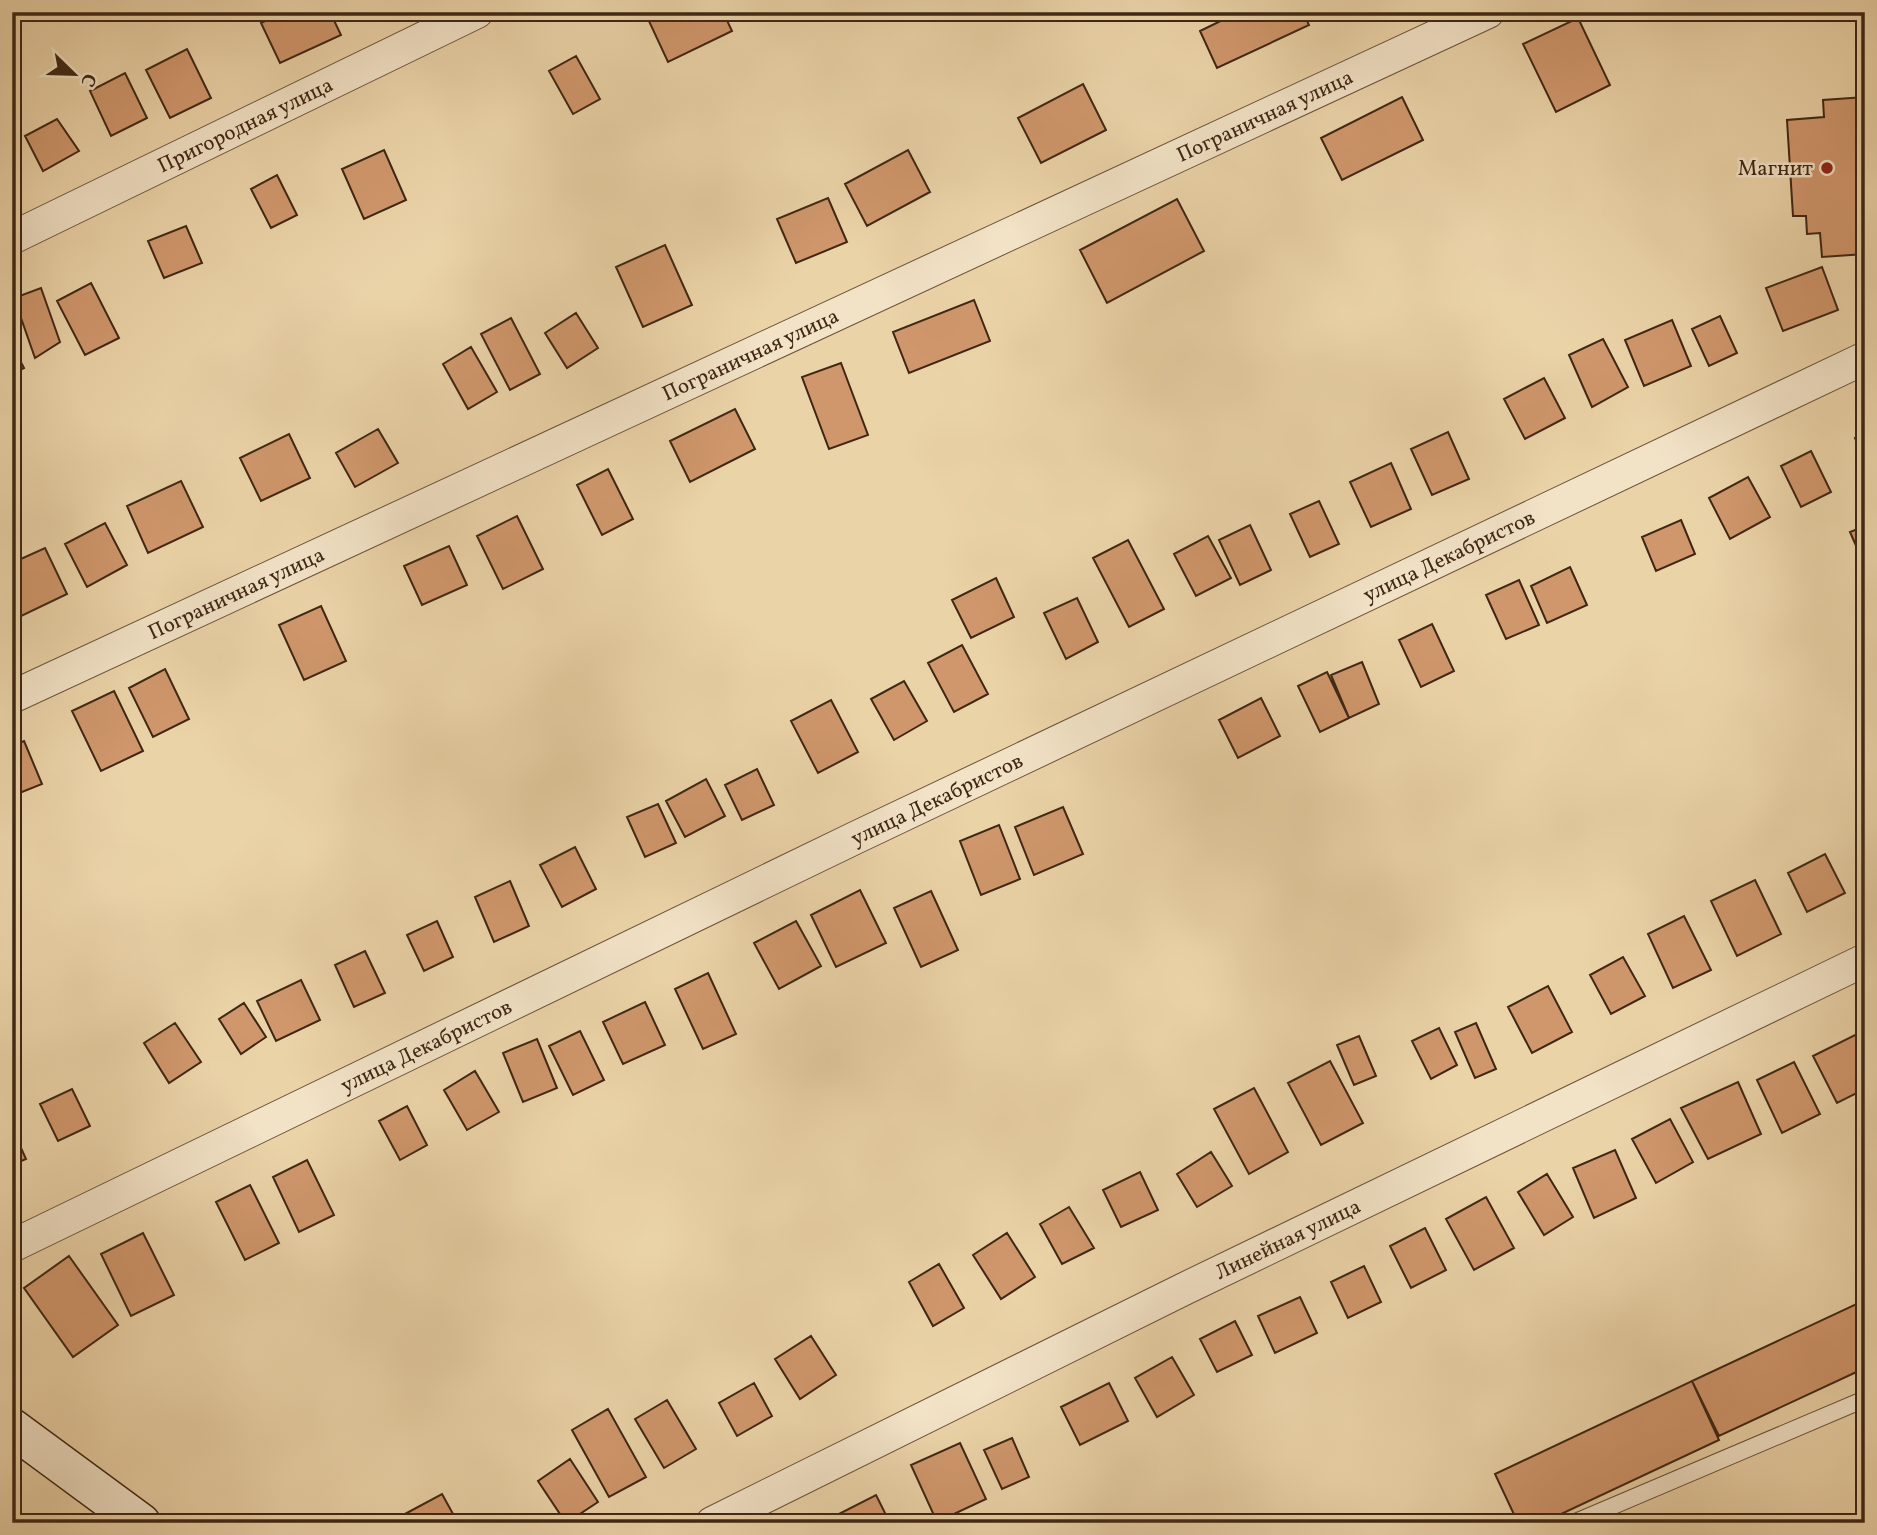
<svg xmlns="http://www.w3.org/2000/svg" width="1877" height="1535" viewBox="0 0 1877 1535" font-family="Vollkorn,serif">
	<rect width="100%" height="100%" fill="#ebd3a8"/>
	<filter id="stains"><feTurbulence type="fractalNoise" baseFrequency=".00286" numOctaves="4"/><feColorMatrix values="0 0 0 0 .2 0 0 0 0 .09 0 0 0 0 .02 0 0 0 .5 -.17"/></filter>
	<radialGradient id="worn" r=".72"><stop offset=".6" stop-color="#630" stop-opacity="0"/><stop offset="1" stop-color="#630" stop-opacity=".3"/></radialGradient>
	<!-- building -->
	<path fill="#d0976c" stroke="#3f2714" stroke-width="2" d="M283,12h47l11,23 -61,28 -19,-40z
		M662,12h61l9,19 -64,31 -20,-43z
		M1239,12h64l6,13 -92,43 -17,-37z
		M1856,12h9v66h-5z
		M1578,18l32,67 -54,27 -33,-68z
		M187,49l24,49 -41,20 -24,-48z
		M576,56l24,43 -27,15 -24,-43z
		M125,73l22,45 -36,18 -21,-45z
		M1083,84l23,46 -65,33 -23,-45z
		M1402,97l21,43 -81,40 -21,-42z
		M1865,97v157l-43,3 -2,-24 -13,1 -1,-18h-13l-6,-96 37,-3 -1,-17z
		M57,119l22,32 -36,20 -18,-35z
		M384,150l22,50 -42,19 -22,-50z
		M908,150l22,42 -63,34 -22,-42z
		M277,175l20,40 -26,13 -20,-39z
		M828,198l19,44 -51,21 -19,-44z
		M1177,199l27,52 -97,52 -27,-53z
		M186,226l16,37 -38,15 -16,-37z
		M665,245l27,60 -49,22 -27,-60z
		M1822,267l16,43 -55,21 -17,-43z
		M91,283l28,55 -34,17 -28,-54z
		M41,288l19,54 -25,16 -21,-60z
		M974,300l16,41 -81,32 -16,-41z
		M576,313l22,35 -31,20 -22,-35z
		M1720,316l17,37 -28,13 -17,-37z
		M511,318l29,56 -30,16 -29,-56z
		M1672,320l19,46 -47,20 -19,-46z
		M1603,339l25,48 -36,20 -23,-52z
		M12,345l12,23 -12,6z
		M471,347l26,45 -29,17 -25,-45z
		M841,363l27,72 -39,14 -27,-72z
		M1544,378l21,40 -40,21 -21,-40z
		M735,409l20,40 -65,33 -20,-41z
		M378,429l20,34 -43,24 -19,-34z
		M1448,432l21,47 -37,16 -21,-46z
		M289,434l21,44 -49,23 -21,-43z
		M1865,434v26l-10,-22z
		M1811,451l20,41 -30,15 -20,-41z
		M1391,463l20,46 -40,18 -21,-45z
		M608,469l25,50 -31,16 -25,-50z
		M1748,477l22,40 -40,22 -21,-41z
		M181,481l22,46 -55,26 -21,-47z
		M1319,501l20,43 -29,13 -20,-43z
		M517,516l26,53 -40,20 -26,-53z
		M1681,520l14,34 -39,17 -14,-34z
		M105,523l22,42 -40,22 -22,-43z
		M1250,525l21,45 -31,15 -21,-45z
		M1865,526v40l-15,-34z
		M1208,536l23,42 -35,18 -22,-42z
		M1128,540l36,69 -35,18 -36,-69z
		M449,546l18,39 -45,20 -18,-39z
		M45,548l22,46 -52,25 -3,-6v-50z
		M1570,567l17,38 -40,18 -16,-37z
		M996,578l18,39 -43,21 -19,-38z
		M1519,580l20,45 -33,14 -20,-44z
		M1077,598l21,44 -32,17 -22,-46z
		M321,606l25,55 -42,19 -25,-55z
		M1432,624l22,47 -33,16 -22,-47z
		M962,645l26,49 -34,18 -26,-49z
		M1362,662l17,42 -30,14 -18,-43z
		M165,669l24,50 -36,18 -24,-49z
		M1327,672l22,46 -29,14 -22,-46z
		M904,681l23,40 -33,19 -23,-41z
		M114,691l29,60 -42,20 -29,-60z
		M1261,698l19,38 -42,22 -19,-38z
		M831,700l27,52 -40,21 -27,-52z
		M24,741l18,43 -30,12v-50z
		M757,769l17,36 -32,15 -17,-35z
		M706,779l19,37 -40,21 -19,-36z
		M658,804l18,39 -31,14 -18,-40z
		M1063,807l20,47 -49,21 -19,-48z
		M999,825l21,54 -39,16 -21,-54z
		M575,847l21,42 -34,18 -22,-42z
		M1825,854l20,39 -38,19 -19,-39z
		M1755,880l26,54 -44,22 -26,-55z
		M510,881l19,45 -35,16 -19,-45z
		M860,890l26,53 -50,24 -25,-52z
		M931,891l27,59 -37,17 -27,-59z
		M1684,916l27,54 -38,18 -25,-54z
		M437,921l16,36 -29,14 -17,-36z
		M796,921l25,45 -42,23 -25,-46z
		M365,951l20,42 -31,14 -19,-42z
		M1623,957l22,39 -34,18 -21,-39z
		M708,973l28,61 -33,15 -28,-60z
		M301,980l19,40 -44,21 -19,-40z
		M1548,986l24,46 -40,21 -24,-46z
		M645,1002l20,43 -42,19 -20,-42z
		M244,1003l22,34 -25,17 -22,-35z
		M175,1023l26,39 -32,21 -25,-40z
		M1476,1023l20,46 -21,9 -20,-46z
		M1439,1028l18,37 -26,14 -19,-38z
		M1865,1030v59l-28,14 -24,-47z
		M580,1031l24,49 -31,15 -24,-49z
		M1359,1036l17,40 -22,9 -17,-40z
		M537,1039l20,49 -34,14 -20,-49z
		M1330,1061l33,62 -42,22 -33,-62z
		M1794,1062l26,52 -38,19 -25,-53z
		M475,1071l24,41 -32,18 -23,-40z
		M1738,1082l23,52 -53,25 -27,-51z
		M1254,1088l34,64 -39,22 -35,-65z
		M72,1089l18,37 -32,15 -18,-37z
		M407,1106l20,39 -27,15 -21,-39z
		M1670,1119l23,43 -37,21 -24,-44z
		M12,1128l14,31 -14,6z
		M1615,1150l21,48 -42,20 -21,-50z
		M1211,1152l21,34 -35,21 -20,-33z
		M307,1160l27,55 -35,17 -26,-55z
		M1140,1172l18,38 -37,17 -18,-37z
		M1547,1174l26,43 -29,18 -26,-43z
		M250,1185l29,58 -34,17 -29,-58z
		M1486,1197l28,51 -40,22 -28,-51z
		M1069,1207l25,41 -32,16 -22,-40z
		M1425,1228l21,42 -35,18 -21,-42z
		M143,1233l31,62 -43,21 -30,-62z
		M1007,1233l28,44 -34,22 -28,-44z
		M69,1256l49,69 -45,32 -49,-69z
		M939,1264l25,44 -31,18 -24,-44z
		M1364,1266l17,36 -33,16 -17,-36z
		M1300,1297l17,36 -42,20 -17,-37z
		M1865,1300v68l-146,68 -27,-55z
		M1235,1321l17,34 -35,17 -17,-33z
		M811,1336l25,39 -36,24 -25,-40z
		M1172,1357l22,38 -37,22 -22,-39z
		M1692,1381l27,59 -177,83h-24l-23,-49z
		M754,1383l18,33 -35,20 -18,-33z
		M1109,1383l19,38 -48,24 -19,-38z
		M667,1400l29,49 -32,19 -29,-49z
		M608,1409l38,68 -37,20 -37,-67z
		M1012,1438l17,39 -27,12 -18,-39z
		M960,1443l26,56 -49,23 -26,-57z
		M570,1459l28,43 -32,21 -28,-42z
		M442,1494l16,29h-51l-4,-8z
		M876,1495l14,28h-51l-4,-7z"/>
	<g fill="none" stroke-linecap="round" stroke-linejoin="round">
		<!-- lane casing -->
		<g stroke="#6a5239" stroke-width="18">
			<path id="lane" d="M1573,1523l292,-124"/>
		</g>
		<!-- street casing -->
		<g stroke="#6a5239" stroke-width="34">
			<g id="street">
				<path id="s1" d="M12,238l465,-226"/>
				<path id="s2" d="M12,697l1476,-685"/>
				<path id="s3" d="M12,1246l845,-409 1008,-479"/>
				<path id="s4" d="M712,1523l472,-234 681,-329"/>
			</g>
		</g>
		<!-- secondary casing -->
		<g stroke="#3f2714" stroke-width="41">
			<path id="secondary" d="M12,1428l129,95"/>
		</g>
		<!-- lane -->
		<use href="#lane" stroke="#f2e2c6" stroke-width="16"/>
		<!-- street -->
		<use href="#street" stroke="#f2e2c6" stroke-width="32"/>
		<!-- secondary -->
		<use href="#secondary" stroke="#f2e2c6" stroke-width="38"/>
	</g>
	<!-- markers -->
	<circle fill="#8f2418" stroke="#f2e2c6" stroke-width="2.5" cx="1827" cy="168" r="7"/>
	<g text-anchor="middle" stroke-width="5" stroke-linejoin="round" paint-order="stroke">
		<!-- street labels -->
		<g font-size="21" fill="#3f2714" stroke="#f2e2c6">
			<text dy="7" stroke="none"><textPath href="#s2" startOffset="1381">Пограничная улица</textPath></text>
			<text dy="7" stroke="none"><textPath href="#s1" startOffset="259">Пригородная улица</textPath></text>
			<text dy="7" stroke="none"><textPath href="#s2" startOffset="814">Пограничная улица</textPath></text>
			<text dy="7" stroke="none"><textPath href="#s3" startOffset="1594">улица Декабристов</textPath></text>
			<text dy="7" stroke="none"><textPath href="#s2" startOffset="247">Пограничная улица</textPath></text>
			<text dy="7" stroke="none"><textPath href="#s3" startOffset="1027">улица Декабристов</textPath></text>
			<text dy="7" stroke="none"><textPath href="#s3" startOffset="460">улица Декабристов</textPath></text>
			<text dy="7" stroke="none"><textPath href="#s4" startOffset="642">Линейная улица</textPath></text>
		</g>
		<!-- poi labels -->
		<g font-size="21" fill="#3f2714" stroke="#f2e2c6" text-anchor="end">
			<text x="1813" y="175">Магнит</text>
		</g>
	</g>
	<!-- margin -->
	<rect width="1877" height="1535" fill="none" stroke="#ebd3a8" stroke-width="42"/>
	<rect x="14" y="14" width="1849" height="1507" fill="none" stroke="#3f2714" stroke-width="3.5"/>
	<rect x="21" y="21" width="1835" height="1493" fill="none" stroke="#3f2714" stroke-width="2"/>
	<!-- north arrow -->
	<g transform="translate(74 74) rotate(113)" stroke="#f2e2c6" stroke-width="5" paint-order="stroke">
	<path d="M0-5L12 26L0 18L-12 26Z" fill="#3f2714"/>
	<text y="-10" font-size="19" font-weight="bold" text-anchor="middle" fill="#3f2714">С</text>
	</g>
	<rect width="100%" height="100%" filter="url(#stains)"/>
	<rect width="100%" height="100%" fill="url(#worn)"/>
</svg>
